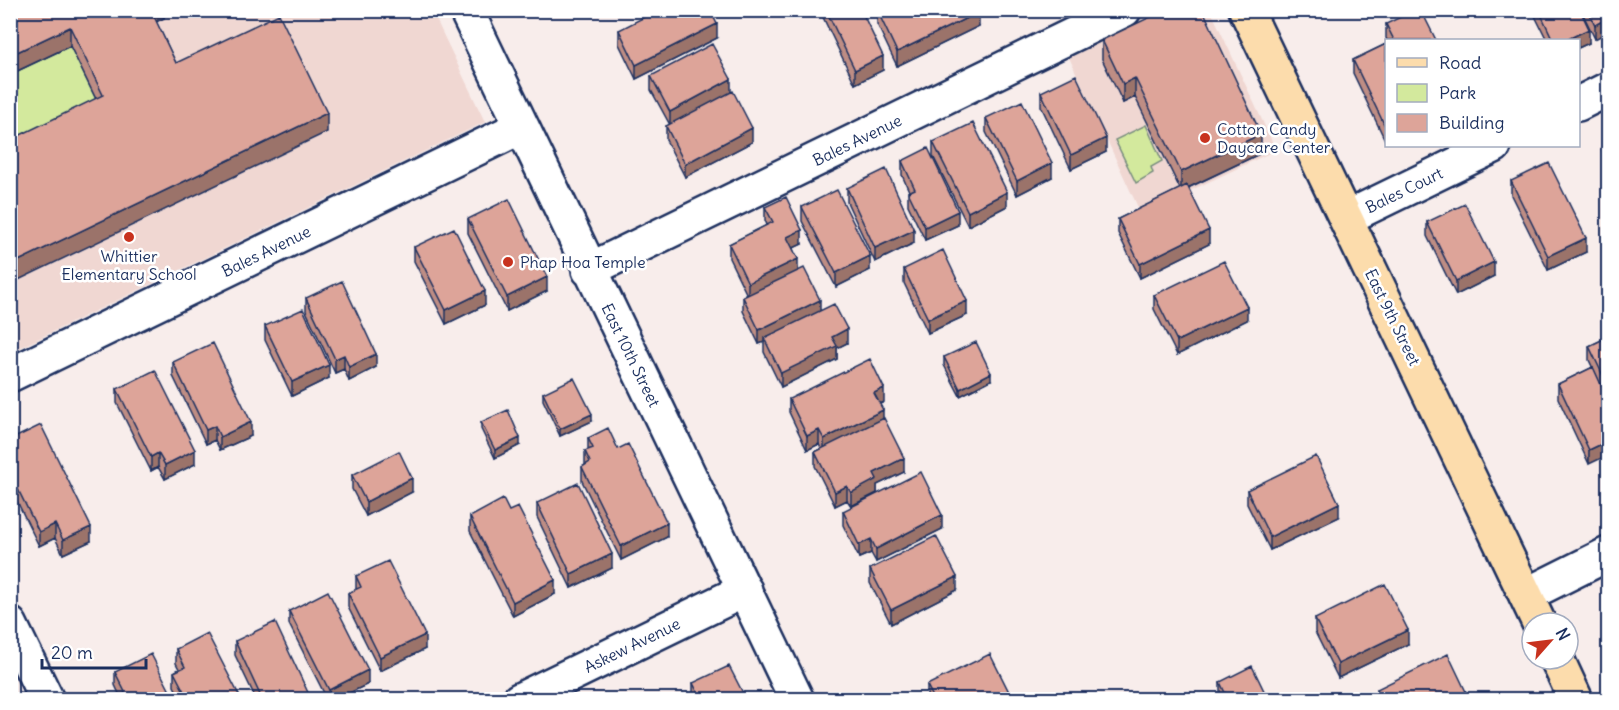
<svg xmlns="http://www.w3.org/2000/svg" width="1619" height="710" viewBox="0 0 1619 710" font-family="Delius,sans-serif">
	<rect width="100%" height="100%" fill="#f8edeb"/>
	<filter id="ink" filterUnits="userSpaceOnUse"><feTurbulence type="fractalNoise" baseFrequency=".0167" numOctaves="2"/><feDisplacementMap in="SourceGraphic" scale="12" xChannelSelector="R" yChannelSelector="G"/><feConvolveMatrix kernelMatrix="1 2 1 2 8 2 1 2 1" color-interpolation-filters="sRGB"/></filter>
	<g filter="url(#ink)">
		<!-- built -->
		<path fill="#f0d7d2" d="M11,11h421l53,111 -474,230z
			M1156,11h55l65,139 -135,64 -74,-161z"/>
		<!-- green -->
		<path fill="#d3e99d" stroke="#778c7e" stroke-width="1.5" d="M70,46l33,68 -92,45 -1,-91 3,5z
			M1146,125l16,36 -11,6 2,6 -17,10 -21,-43z"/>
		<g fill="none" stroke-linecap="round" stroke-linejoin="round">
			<!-- minor casing -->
			<g stroke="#1b2f5e" stroke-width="38">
				<path id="minor" d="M466,10l331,690
					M1578,104l30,-15
					M1346,218l148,-72
					M589,270l535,-260
					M10,375l511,-248
					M1526,595l82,-41
					M10,624l37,76
					M519,700l226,-110"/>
			</g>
			<!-- major casing -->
			<g stroke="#1b2f5e" stroke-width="38">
				<path id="major" d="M1246,10l293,613
					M1557,659l19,41"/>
			</g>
			<!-- minor -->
			<use href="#minor" stroke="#fff" stroke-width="33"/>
			<!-- major -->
			<use href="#major" stroke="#fcdcac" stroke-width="33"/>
		</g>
		<!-- wall -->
		<path fill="#be8d84" stroke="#1b2f5e" stroke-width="1.5" d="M10,10h154v8l-8,4 20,41 151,69 -231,-33 -26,-53 -57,27 -3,-5z
			M821,10h40l22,60 -28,14 -34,-71z
			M1532,10h48l9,33 -11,5v-8h-31z
			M1581,10h27l-13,29z
			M877,11l102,15 -82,40 -20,-42z
			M1386,24l50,16h-49l-1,-2z
			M619,30l98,8 -81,41 -17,-35z
			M1102,40l159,113 -73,35 21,56 -69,34 -22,-45v-14l62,-30 -45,-92 -12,6 -21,-44z
			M1386,44l-1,96 -32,-67v-13z
			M651,76l80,16 21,50 -67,35 -19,-37v-14l4,-1 -19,-35z
			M1041,92l65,60 -35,17 -30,-63z
			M986,118l66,59 -35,18 -31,-63z
			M1608,134v30l-6,-13v-13z
			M933,142l74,64 -39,20 -35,-70z
			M902,161l56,64 -33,15 -17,-35v-13l1,-1 -7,-16z
			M1511,181l75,71 -38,18 -37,-75z
			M847,188l67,55 -39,19 -28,-60z
			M765,207l37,37 -9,4 5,22 22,40 27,33 -10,5v11l-56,28 -17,-35v-10l-5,2 -16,-33v-14l4,-2 -18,-37v-14l38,-19 -2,-5z
			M802,207l68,63 -34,17 -34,-66z
			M468,219l79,72 -40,20 -39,-78z
			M1427,222l67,54 -38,19 -29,-59z
			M414,247l71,58 -39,19 -32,-63z
			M904,269l63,46 -39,18 -24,-50z
			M1154,295l93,25 -70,35 -23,-46z
			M306,298l70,69 -27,14 -5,-12 -9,4 -29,-62z
			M265,326l64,52 -37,18 -27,-56z
			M1608,337v63l-19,-40v-14z
			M944,357l47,23 -31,16 -16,-31z
			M173,362l78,74 -31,14 -5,-10 -9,4 -33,-68z
			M1593,367l-4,97 -31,-66v-14z
			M117,389l78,75 -30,15 -7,-12 -7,4 -34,-68z
			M543,393l49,28 -32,15 -17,-36z
			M789,399l95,3 -5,2 4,14 21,54 -27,13v8l-26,13 -4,-6 -12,6 -20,-40v-14l6,-3 -2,-5 -12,6 -18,-38z
			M481,422l39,23 -25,13 -14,-29z
			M588,438l30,11 49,88 -46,23 -39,-79v-14l3,-2v-14l3,-1z
			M10,440l81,101 -28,13 -8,-16 -16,8 -29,-59z
			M352,475l60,17 -46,24 -14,-27z
			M1247,490l92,27 -69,33 -23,-46z
			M537,503l75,65 -41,20 -34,-71z
			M843,511l99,18 -66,33 -5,-9 -12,5 -16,-33z
			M470,517l85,77 -42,22 -43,-85z
			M870,569l87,21 -66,34 -21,-41z
			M356,576l69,73 -45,22 -32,-64v-14l8,-3z
			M289,611l79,73 -31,15h-10l-38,-75z
			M1315,619l93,25 -70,34 -23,-46z
			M235,641l76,58h-55l-21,-44z
			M176,649l65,50h-60l-7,-13v-14l5,-3 -3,-6z
			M115,672l59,27 -53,-1 -6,-13z
			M1220,682l48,17h-47l-1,-4z
			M693,683l53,16h-52l-1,-2z
			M927,685l82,14h-82z
			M1377,689l92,10h-92z"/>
		<!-- shaded-wall -->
		<path fill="#9b736b" stroke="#1b2f5e" stroke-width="1.5" d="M148,10h16v8l-16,7z
			M979,12v14l-82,40v-14z
			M1608,18v14l-13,7v-14z
			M717,24v14l-81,41v-14z
			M70,27v19l-57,27v-19z
			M1589,29v14l-11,5v-8h-12z
			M883,56v14l-28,14v-14z
			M1135,78v19l-12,6v-19z
			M731,79v14l-61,32v-13z
			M327,113v19l-317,152v-19z
			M1386,125v14l-1,1v-14z
			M752,128v14l-67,35v-13z
			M1261,134v19l-80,38v-19z
			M1106,138v14l-35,17v-14z
			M1052,163v14l-35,18v-14z
			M1007,192v14l-39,20v-14z
			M958,211v14l-33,15v-13z
			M802,230v14l-15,7v-14z
			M914,230v13l-39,19v-14z
			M1209,230v14l-69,34v-14z
			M1586,238v14l-38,18v-14z
			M870,256v14l-34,17v-14z
			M798,259v14l-50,24v-14z
			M1494,262v14l-38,19v-14z
			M547,277v14l-40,20v-14z
			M485,291v14l-39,19v-14z
			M820,300v14l-56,24v4l-5,2v-14z
			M967,301v14l-39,18v-14z
			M1247,307v13l-70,35v-14z
			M847,329v14l-10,5v11l-56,28v-14l51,-36z
			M376,354v13l-27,14v-14z
			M344,355v14l-9,4v-14z
			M329,365v13l-37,18v-14z
			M991,373v7l-31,16v-7z
			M884,388v14l-10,5v-14z
			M883,410v14l-59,29v-14z
			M592,414v7l-32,15v-7z
			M251,422v14l-31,14v-13z
			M215,426v14l-9,4v-14z
			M819,430v14l-12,6v-14z
			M520,438v7l-25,13v-8z
			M1608,441v14l-19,9v-14z
			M195,450v14l-30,15v-14z
			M158,453v14l-7,4v-14z
			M904,458v14l-27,13v8l-26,13v-13l23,-20z
			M412,478v14l-46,24v-14z
			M847,486v14l-12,6v-14z
			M1339,503v14l-69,33v-13z
			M942,515v14l-66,33v-13z
			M667,523v14l-46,23v-14z
			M55,524v14l-16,8v-14z
			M91,527v14l-28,13v-14z
			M871,539v14l-12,5v-13z
			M612,554v14l-41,20v-14z
			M957,577v13l-66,34v-14z
			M555,580v14l-42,22v-14z
			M1408,630v14l-70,34v-14z
			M425,635v14l-45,22v-14z
			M368,670v14l-31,15h-8v-9z
			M1009,692v7h-15z"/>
		<!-- building -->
		<path fill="#dda499" stroke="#1b2f5e" stroke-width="1.5" d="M10,10h141l25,53 103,-49 48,99 -317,152v-125l93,-45 -33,-68 -57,27 -3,-5z
			M658,10h52l7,14 -81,41 -17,-35z
			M826,10h35l22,46 -28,14z
			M877,10h102v2l-82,40z
			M1165,10h38l58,124 -80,38 -46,-94 -12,6 -21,-44z
			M1415,10h6l15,30h-42l-8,-16z
			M1539,10h41l9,19 -23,11h-13z
			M1588,10h20v8l-13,7z
			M712,44l19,35 -61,33 -19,-36z
			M1386,44v81l-1,1 -32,-66z
			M1076,75l30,63 -35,17 -30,-63z
			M733,91l19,37 -67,36 -19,-38z
			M1022,101l30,62 -35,18 -31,-63z
			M973,123l34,69 -39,20 -35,-70z
			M1608,134v16l-6,-12z
			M928,148l30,63 -33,16 -17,-35 7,-3 -13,-28z
			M1549,163l37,75 -38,18 -37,-75z
			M886,169l28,61 -39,18 -28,-60z
			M1187,185l22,45 -69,34 -22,-45z
			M837,190l33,66 -34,17 -34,-66z
			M786,197l16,33 -15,7 11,22 -50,24 -19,-39 44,-22 -8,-15z
			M509,199l38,78 -40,20 -39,-78z
			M1465,204l29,58 -38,19 -29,-59z
			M454,228l31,63 -39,19 -32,-63z
			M943,250l24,51 -39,18 -24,-50z
			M1224,261l23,46 -70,34 -23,-46z
			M804,268l16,32 -61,30 -16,-33z
			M342,281l34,73 -27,13 -5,-12 -9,4 -29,-61z
			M834,304l13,25 -15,8 5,9 -56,27 -17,-35z
			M303,309l26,56 -37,17 -27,-56z
			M1608,337v49l-19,-40z
			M976,342l15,31 -31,16 -16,-32z
			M213,343l38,79 -31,15 -5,-11 -9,4 -33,-68z
			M870,359l14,29 -10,5 9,17 -59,29 -5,-9 -12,6 -18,-37z
			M1593,367l15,33v41l-19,9 -31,-66z
			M155,370l40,80 -30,15 -7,-12 -7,4 -34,-68z
			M574,378l18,36 -32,15 -17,-36z
			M508,410l12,28 -25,12 -14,-28z
			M884,418l20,40 -30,15 3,6 -26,14 -4,-7 -12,6 -20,-40z
			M41,425l50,102 -28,13 -8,-16 -16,8 -29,-59v-33z
			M608,428l10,21 10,-5 39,79 -46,23 -39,-79 8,-5 -5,-11 8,-3 -5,-10z
			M399,451l13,27 -46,24 -14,-27z
			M1316,456l23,47 -69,34 -23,-47z
			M921,472l21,43 -66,34 -5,-10 -12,6 -16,-34z
			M578,483l34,71 -41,20 -34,-71z
			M503,499l6,12 9,-4 37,73 -42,22 -43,-85z
			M936,536l21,41 -66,33 -21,-41z
			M388,561l37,74 -45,22 -32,-64 13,-6 -5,-11z
			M1385,584l23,46 -70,34 -23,-45z
			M328,591l40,79 -39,20 -40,-79z
			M275,622l36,77h-49l-27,-58z
			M207,633l34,66h-53l-14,-27 11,-5 -9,-18z
			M151,654l23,45h-53l4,-7 -10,-20z
			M990,654l19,38 -15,7h-60l-7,-14z
			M1448,654l21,44 -3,1h-84l-5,-10z
			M729,666l17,33h-45l-8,-16z
			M1252,666l16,33h-40l-8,-17z"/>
	</g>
	<!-- markers -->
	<g fill="#c8321e" stroke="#fff" stroke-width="2">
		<circle cx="1205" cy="138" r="6"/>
		<circle cx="129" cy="237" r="6"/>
		<circle cx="508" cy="262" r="6"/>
	</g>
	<g text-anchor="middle" stroke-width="5" stroke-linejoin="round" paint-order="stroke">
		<!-- poi labels -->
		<g font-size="16" fill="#1b2f5e" stroke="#fff" text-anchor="start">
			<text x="1217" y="135">Cotton Candy<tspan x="1217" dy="18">Daycare Center</tspan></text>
			<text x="129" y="262" text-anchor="middle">Whittier<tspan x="129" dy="18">Elementary School</tspan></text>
			<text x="520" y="268">Phap Hoa Temple</text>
		</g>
		<!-- street labels -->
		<g font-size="16" fill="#1b2f5e" stroke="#fff">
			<text transform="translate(857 140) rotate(-26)" y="6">Bales Avenue</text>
			<text transform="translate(1404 190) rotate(-26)" y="6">Bales Court</text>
			<text transform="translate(266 251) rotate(-26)" y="6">Bales Avenue</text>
			<text transform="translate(1393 317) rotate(64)" y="6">East 9th Street</text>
			<text transform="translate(631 355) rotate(64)" y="6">East 10th Street</text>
			<text transform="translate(632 645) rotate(-26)" y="6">Askew Avenue</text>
		</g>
	</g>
	<!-- margin -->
	<rect width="1619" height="710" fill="none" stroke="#fff" stroke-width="36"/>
	<rect x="18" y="18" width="1583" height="674" fill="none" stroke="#1b2f5e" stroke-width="2" filter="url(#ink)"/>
	<!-- legend -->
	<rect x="1385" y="39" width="195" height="108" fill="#ffffff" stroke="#a4acbf" stroke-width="1.5"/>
	<rect x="1397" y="58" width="30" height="9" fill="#fcdcac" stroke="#a4acbf" stroke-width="1.5"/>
	<text x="1439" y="69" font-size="18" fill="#1b2f5e">Road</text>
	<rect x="1397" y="84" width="30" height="18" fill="#d3e99d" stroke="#a4acbf" stroke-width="1.5"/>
	<text x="1439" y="99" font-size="18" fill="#1b2f5e">Park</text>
	<rect x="1397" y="114" width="30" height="18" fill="#dda499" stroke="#a4acbf" stroke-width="1.5"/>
	<text x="1439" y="129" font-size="18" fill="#1b2f5e">Building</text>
	<!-- north arrow -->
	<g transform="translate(1550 641) rotate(62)"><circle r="28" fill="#ffffff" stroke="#a4acbf" stroke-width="1.5"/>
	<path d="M0-4.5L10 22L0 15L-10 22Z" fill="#c8321e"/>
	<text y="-9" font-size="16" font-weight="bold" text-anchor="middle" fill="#1b2f5e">N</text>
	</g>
	<!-- scale -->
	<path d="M42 659v9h104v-9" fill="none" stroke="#1b2f5e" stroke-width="3"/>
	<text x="51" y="659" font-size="18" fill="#1b2f5e" stroke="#ffffff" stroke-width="4.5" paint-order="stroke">20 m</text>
</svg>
